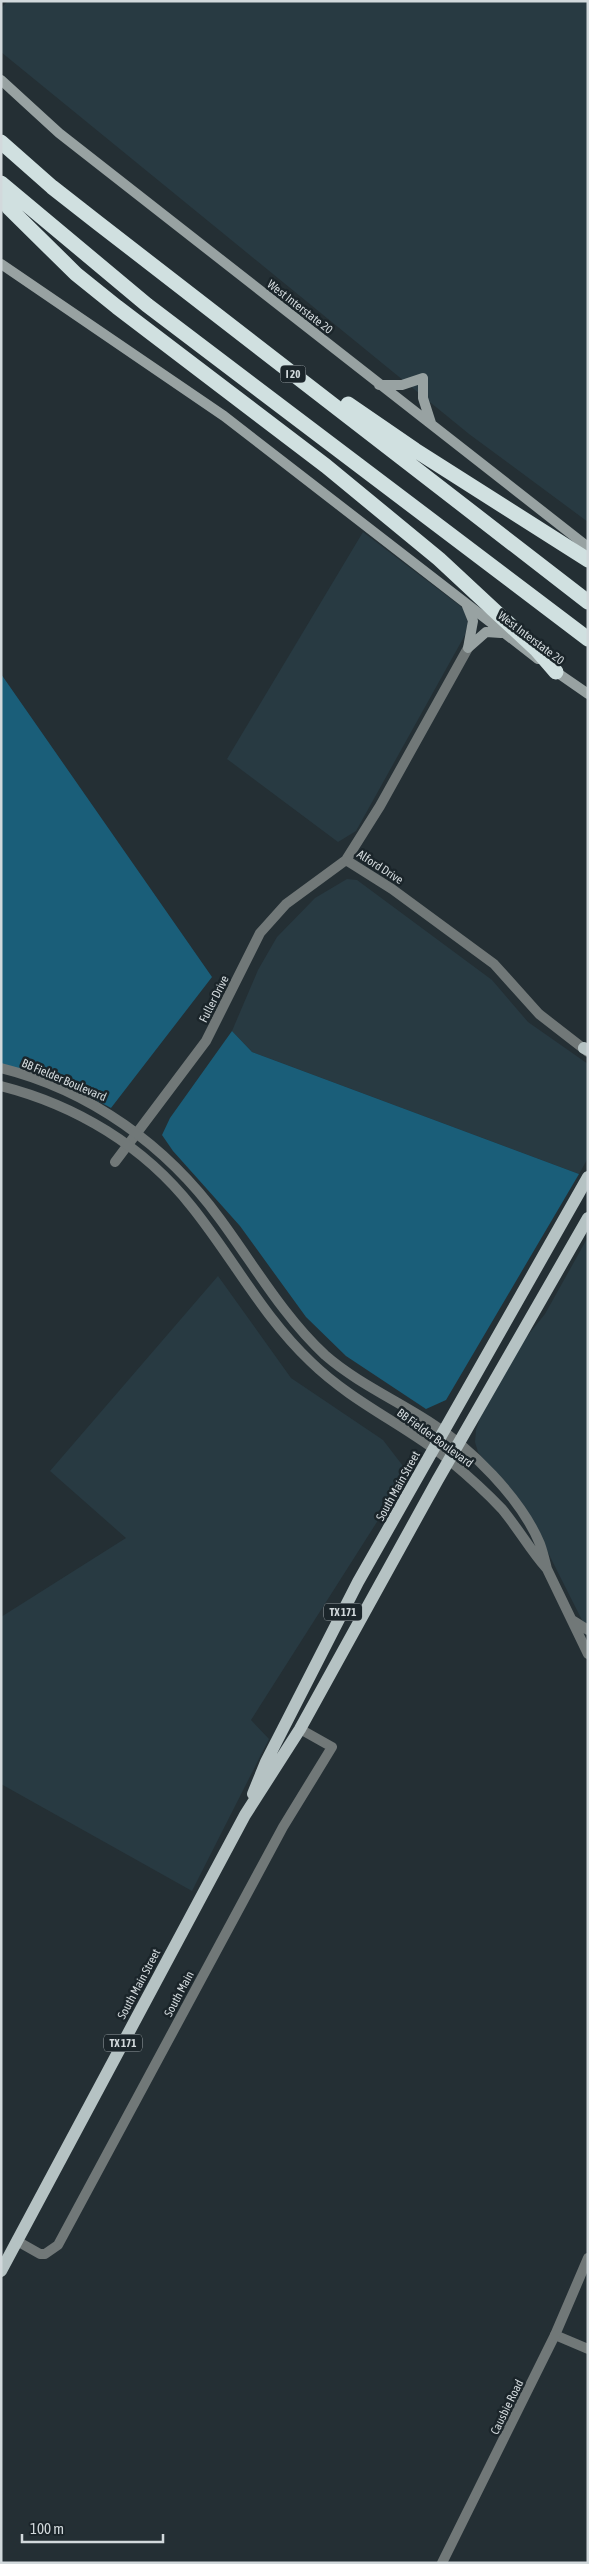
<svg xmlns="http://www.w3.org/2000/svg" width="589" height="2564" viewBox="0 0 589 2564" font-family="'Asap Condensed',sans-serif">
	<rect width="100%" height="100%" fill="#242f34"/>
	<!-- built -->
	<path fill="#283a42" d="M8,1h580v521l-119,-88 -468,-382v-44z
		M363,532l100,76 5,15 -3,12 -109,196 -18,11 -111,-83z
		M347,879l10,1 135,100 36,42 60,42v94l-9,16 -327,-122 -20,-21 26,-61 19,-33 38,-39z
		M588,1237v395l-63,-125 -37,-42 -10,-13 -3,-10 1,-12 4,-12 44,-78 21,-26z
		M218,1276l73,102 92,62 20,26v15l-152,239 18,19 -77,152 -191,-107v-167l125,-79 -76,-67z"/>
	<!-- green -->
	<path fill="#1a5e79" d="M1,674l211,303 -101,131 -38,-20 -72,-24z
		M232,1031l20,21 327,122 -133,226 -20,9 -80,-53 -40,-39 -66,-91 -67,-75 -11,-16 8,-17z"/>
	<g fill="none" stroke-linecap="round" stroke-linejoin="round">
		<!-- minor -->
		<path stroke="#717878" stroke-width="10" d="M346,860l46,29 102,75 45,50 49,38
			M115,1162l91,-121 54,-108 26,-29 60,-44 34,-54 88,-158
			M17,2241l23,13h5l13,-9 225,-418 49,-80 -32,-18
			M555,2335l33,14"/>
		<!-- tertiary -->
		<path stroke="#717878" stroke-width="10" d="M1,1068c89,22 166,78 219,151 34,46 63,97 105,136 31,27 69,44 103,66 42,26 93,77 112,123 3,8 5,17 7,25 -17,-19 -29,-41 -45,-60 -16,-17 -35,-34 -53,-49 -44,-35 -97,-58 -138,-98 -48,-45 -78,-104 -119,-155 -48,-61 -116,-102 -191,-121
			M547,1569l41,85
			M572,1620l16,10
			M442,2563l113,-228 33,-77"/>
		<!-- secondary -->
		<path stroke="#98a2a2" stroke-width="10" d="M1,80l58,53 529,414
			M1,264l223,152 314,243
			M379,385h23l21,-7v20l8,25
			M467,606l6,15 -5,27
			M469,647l17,-15 15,1
			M552,669l36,25"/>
		<!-- primary -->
		<path stroke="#b5c2c3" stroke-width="12" d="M584,1048l4,2
			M253,1794l13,-32 92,-180 230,-405
			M1,2271l244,-456 55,-86 137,-248 151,-263"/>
		<!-- motorway -->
		<path stroke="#d0e0e0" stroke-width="15" d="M1,142l51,45 46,36 490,379
			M1,183l146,122 441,334
			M1,194l8,14 67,66 41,33 209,159 113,93 98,91 19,22
			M348,404l67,46 173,110"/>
	</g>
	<g text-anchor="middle" stroke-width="5" stroke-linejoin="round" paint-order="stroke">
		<!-- shield labels -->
		<g fill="#1b252a" stroke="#9ba3a7" stroke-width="1">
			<rect x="280.5" y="365.5" width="25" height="17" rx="4"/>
			<rect x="324" y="1603.5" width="38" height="17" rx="4"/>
			<rect x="104" y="2034.5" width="38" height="17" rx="4"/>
		</g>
		<g font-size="11" font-weight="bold" fill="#d2d9dc">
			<text x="293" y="378">I 20</text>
			<text x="343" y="1616">TX 171</text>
			<text x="123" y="2047">TX 171</text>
		</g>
		<!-- street labels -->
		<g font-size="12" fill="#d2d9dc" stroke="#1b252a">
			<text transform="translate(300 307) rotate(38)" y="4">West Interstate 20</text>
			<text transform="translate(531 638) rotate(37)" y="4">West Interstate 20</text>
			<text transform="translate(380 867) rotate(33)" y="4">Alford Drive</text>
			<text transform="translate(214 999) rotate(-63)" y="4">Fuller Drive</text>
			<text transform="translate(64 1080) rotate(23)" y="4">BB Fielder Boulevard</text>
			<text transform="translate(435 1438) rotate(36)" y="4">BB Fielder Boulevard</text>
			<text transform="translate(398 1486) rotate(-61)" y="4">South Main Street</text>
			<text transform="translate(139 1984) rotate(-62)" y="4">South Main Street</text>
			<text transform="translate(179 1994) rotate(-62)" y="4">South Main</text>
			<text transform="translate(507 2407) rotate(-64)" y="4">Causbie Road</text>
		</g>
	</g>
	<!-- border -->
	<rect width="589" height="2564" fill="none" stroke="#d2d9dc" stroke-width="5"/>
	<!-- scale -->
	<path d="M22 2534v8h141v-8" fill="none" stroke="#d2d9dc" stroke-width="2.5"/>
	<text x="30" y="2534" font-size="15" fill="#d2d9dc" stroke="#1b252a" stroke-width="4" paint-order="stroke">100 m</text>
</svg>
